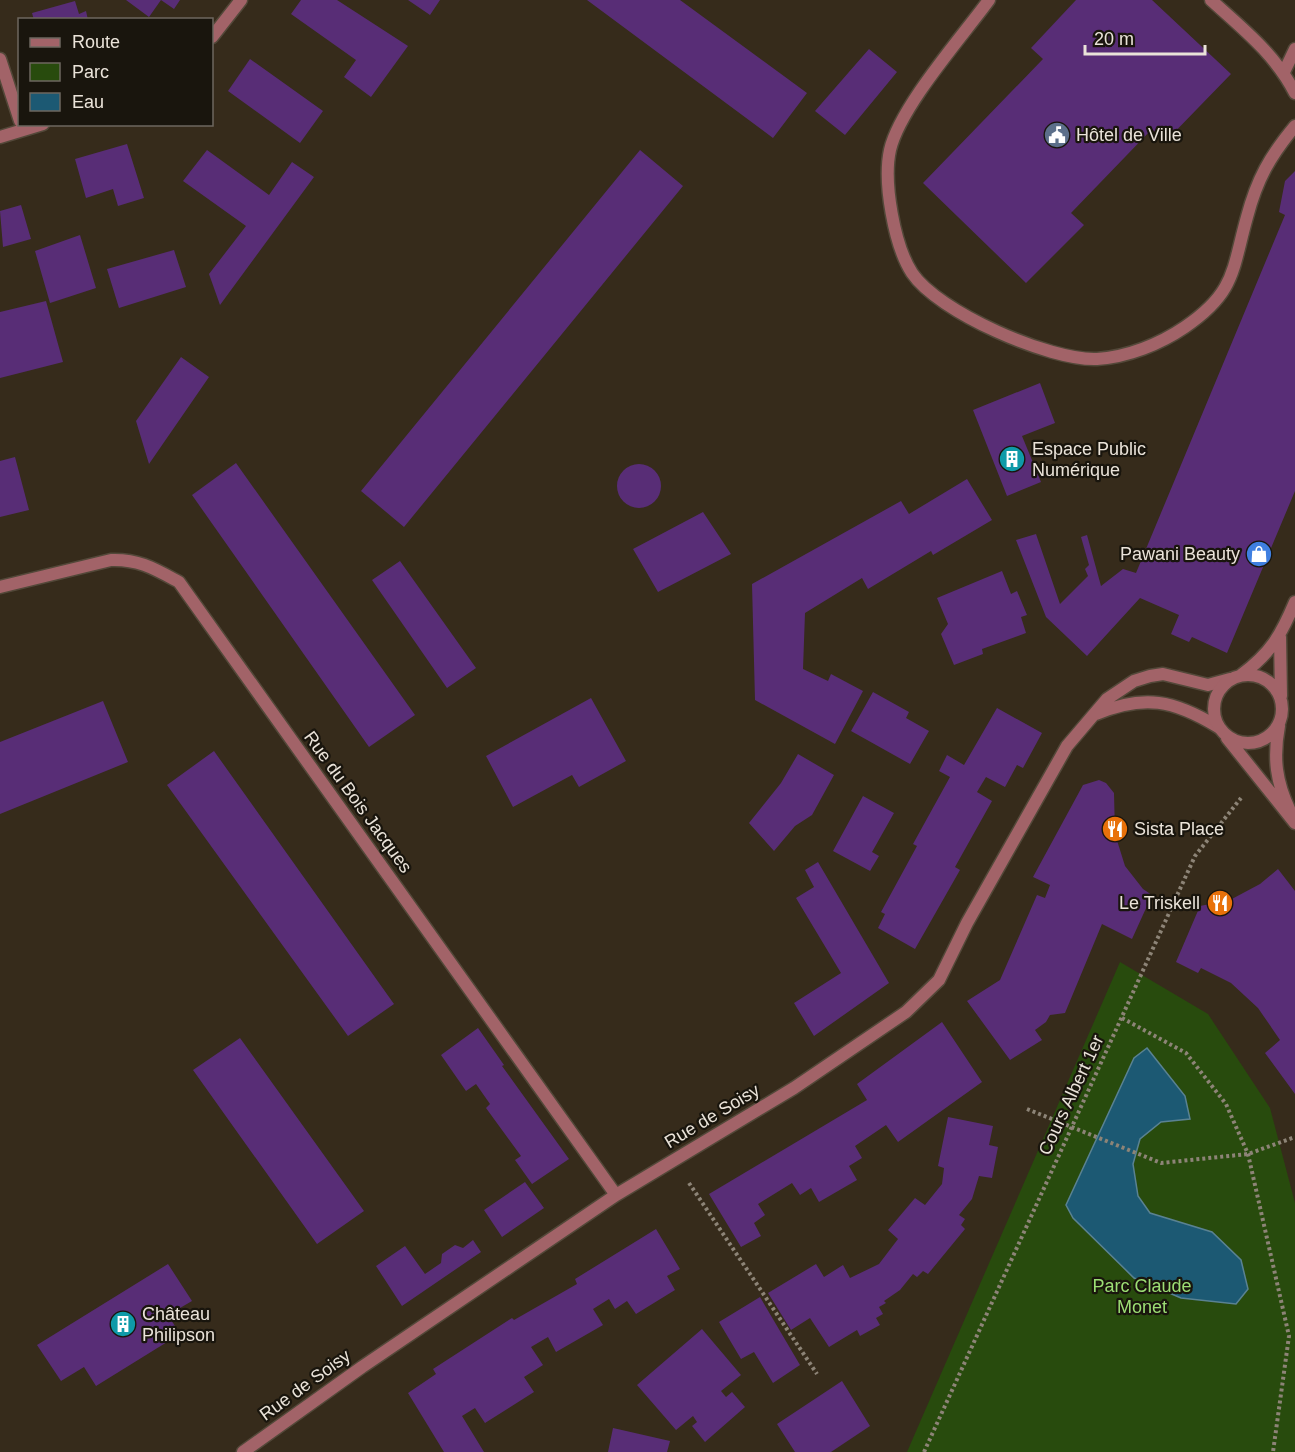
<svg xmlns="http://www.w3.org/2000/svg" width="1295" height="1452" viewBox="0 0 1295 1452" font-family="Helvetica,sans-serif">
	<rect width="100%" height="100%" fill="#362b1b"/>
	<!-- green -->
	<path fill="#284b0d" d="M1120,962l88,52 62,94 25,95v249h-388z"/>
	<!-- water -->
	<path fill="#1c5973" stroke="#5a8292" stroke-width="1.5" d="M1147,1048l38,48 5,23 -29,3 -21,17 -7,25 5,32 12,17 62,19 29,28 7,29 -12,15 -55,-6 -47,-20 -61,-60 -7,-13 68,-147z"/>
	<!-- building -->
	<path fill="#582d76" d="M126,0h54l-6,9 -13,-9 -12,17z
		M301,0h36l71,46 -37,51 -27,-20 12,-17 -65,-46z
		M408,0h32l-10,15z
		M587,0h93l127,93 -34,45z
		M1076,0h76l79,74 -66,68 -13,-13 -81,84 13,12 -58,58 -103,-100 120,-124 -12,-11z
		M75,1l4,13 7,-3 2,9h-54l-2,-7z
		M869,49l28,23 -52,63 -30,-24z
		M250,59l73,52 -23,32 -72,-52z
		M127,144l17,54 -26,8 -5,-17 -27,9 -11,-39z
		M207,150l62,45 23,-33 22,15 -94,128 -11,-31 37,-48 -63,-45z
		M640,150l43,36 -279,341 -43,-36z
		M1295,171v320l-68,162 -35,-16 -3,5 -18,-8 8,-19 -39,-17 -53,58 -41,-39 -30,-77 20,-6 24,70 28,-28 -3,-7 4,-4 -8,-28 6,-2 14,51 22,-17 13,4 149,-358 -6,-3 6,-31z
		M21,205l10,34 -28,8 -3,-36z
		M80,235l16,53 -46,15 -15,-52z
		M174,250l12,37 -67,21 -12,-39z
		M46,301l17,61 -63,16v-66z
		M181,357l28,20 -60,87 -13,-43z
		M1040,383l15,40 -33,13 19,46 -34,14 -34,-86z
		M15,457l14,53 -29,7v-56z
		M236,463l179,252 -46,32 -177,-252z
		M617 486a22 22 0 1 1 44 0a22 22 0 1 1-44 0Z
		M967,479l25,41 -59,35 -2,-4 -63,38 -6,-11 -57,35 -2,56 25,12 3,-7 32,17 -28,53 -80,-44 -3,-116 149,-83 8,13z
		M703,512l28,42 -73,38 -25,-43z
		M400,561l76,107 -29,20 -75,-108z
		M1002,571l9,23 6,-3 10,24 -6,2 5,16 -44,16 1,5 -29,11 -13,-31 7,-10 -11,-26z
		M873,692l36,20 -3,6 23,13 -19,33 -59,-33z
		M591,698l35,63 -47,26 -7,-12 -59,32 -27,-51z
		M103,701l25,61 -128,52v-72z
		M997,708l45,25 -19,35 -6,-3 -12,22 -19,-10 -9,15 15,9 -37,66 5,3 -45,79 -37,-21 7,-14 -4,-2 36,-66 -4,-2 37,-67 -11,-6 8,-16 17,10z
		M214,751l180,253 -46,32 -181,-251z
		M798,754l36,21 -22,40 -17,11 -21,25 -25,-28 32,-40z
		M1099,780l7,3 8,10 1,41 10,32 18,23 9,6 -20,44 -30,-15 -37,89 -15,2 -4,7 -11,8 7,10 -32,20 -43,-59 33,-21 37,-85 8,3 5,-13 -17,-8 50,-92z
		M863,796l31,17 -22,39 7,4 -9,15 -37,-20z
		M818,862l71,121 -75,53 -20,-33 47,-30 -45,-75 18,-11 -9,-17z
		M1278,869l17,22v203l-30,-41 15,-13 -22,-32 -27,-25 -30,-15 -3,5 -22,-11 24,-56 30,-6 30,-16z
		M942,1022l40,60 -84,60 -12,-17 -31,21 7,12 -13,8 8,14 -38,22 -8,-14 -11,7 -8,-12 -34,21 7,11 -11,8 7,13 -20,11 -32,-53 158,-94 -10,-16z
		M478,1028l26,37 -2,1 67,93 -37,25 -17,-24 6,-4 -35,-48 4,-4 -14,-20 -10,7 -25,-36z
		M240,1038l124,173 -47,33 -124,-174z
		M948,1117l45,9 -4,19 9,2 -6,31 -13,-2 -7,23 -13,16 6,4 -4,6 4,4 -37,45 -5,-3 -6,6 -4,-3 -13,16 -16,11 2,2 -7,4 4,7 -7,4 4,7 -20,11 -3,-6 -28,17 -19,-29 -19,12 -23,-37 48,-29 8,13 19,-12 7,13 29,-14 19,-25 -10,-9 27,-32 10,7 17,-21 2,-16 -6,-2z
		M525,1182l19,26 -42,29 -18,-27z
		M656,1229l24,40 -13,7 8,14 -39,24 -9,-13 -12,8 -6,-10 -16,10 10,16 -47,27 -8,-15 -17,10 12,18 -19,12 10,15 -49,31 -10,-15 -13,8 22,36h-40l-36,-59 28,-19 -3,-5 79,-51 2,2 63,-36 -2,-5z
		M473,1240l8,12 -79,54 -26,-40 29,-20 20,28 16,-11 1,-9 13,-9 8,3z
		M168,1264l24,37 -24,14 12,19 -84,52 -12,-19 -23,14 -24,-36z
		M760,1297l40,68 -27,18 -19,-31 -13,7 -22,-37z
		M702,1329l39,46 -20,16 5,6 6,-5 13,15 -40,35 -13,-16 5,-4 -4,-6 -17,14 -39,-45z
		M842,1381l28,45 -39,26h-36l-18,-28z
		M613,1428l57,13 -3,11h-59z"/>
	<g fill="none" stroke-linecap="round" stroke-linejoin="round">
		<!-- service casing -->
		<g stroke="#534839" stroke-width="15">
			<path id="service" d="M989,0c-28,38 -89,107 -99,150 -7,32 4,95 22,123 26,39 138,88 185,86 31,-2 63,-15 88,-32 51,-35 47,-57 62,-110 10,-38 23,-61 48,-91
				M1211,0c32,29 64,54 84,93
				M1284,72l11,-23"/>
		</g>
		<!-- minor casing -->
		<g stroke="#534839" stroke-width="15">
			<path id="minor" d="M212,37l29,-37
				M0,59l20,62
				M0,137l43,-13
				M0,587l111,-27c28,-1 44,9 68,22l437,613
				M1096,714c48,-20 78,-14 122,13
				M243,1452l119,-85 254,-172 178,-107 112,-76 33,-32 28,-57 100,-177 40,-47 27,-18 16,-5 13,-2 45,11 22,-6"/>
		</g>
		<!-- tertiary casing -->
		<g stroke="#534839" stroke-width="15">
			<path id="tertiary" d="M1280,637l1,59
				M1214 709a34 34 0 1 1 68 0a34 34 0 1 1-68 0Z
				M1241,675c30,-22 40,-40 54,-73
				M1279,726c-6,32 -3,56 11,85
				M1227,738l68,85"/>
		</g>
		<!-- path -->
		<path stroke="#8d8477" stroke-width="4" stroke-dasharray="3 3" stroke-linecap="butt" d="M1122,1018l64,35 40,51 22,50 41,182 -16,116
			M1027,1109l134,54 87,-9 47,-17
			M689,1183l128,191
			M924,1452l271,-596 46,-58"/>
		<!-- service -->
		<use href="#service" stroke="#a26368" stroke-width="12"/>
		<!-- minor -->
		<use href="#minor" stroke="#a26368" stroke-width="12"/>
		<!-- tertiary -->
		<use href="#tertiary" stroke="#a26368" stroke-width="12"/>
	</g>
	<!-- icons -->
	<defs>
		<g id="civic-disc" transform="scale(1.35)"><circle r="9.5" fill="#5c6f8a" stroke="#19150d"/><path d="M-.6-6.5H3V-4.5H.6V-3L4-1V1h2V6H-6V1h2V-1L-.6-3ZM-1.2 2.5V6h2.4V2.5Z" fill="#fff"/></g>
		<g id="building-disc" transform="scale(1.35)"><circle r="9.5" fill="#0f9aa8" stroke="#19150d"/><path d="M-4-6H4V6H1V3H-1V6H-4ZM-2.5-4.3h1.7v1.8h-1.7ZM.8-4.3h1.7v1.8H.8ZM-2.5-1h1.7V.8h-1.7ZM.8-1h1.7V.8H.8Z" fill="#fff"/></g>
		<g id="shop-disc" transform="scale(1.35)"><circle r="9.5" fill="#3f7fe0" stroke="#19150d"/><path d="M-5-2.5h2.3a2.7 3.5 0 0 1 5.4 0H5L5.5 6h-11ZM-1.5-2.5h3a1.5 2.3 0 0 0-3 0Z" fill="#fff"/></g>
		<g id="restaurant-disc" transform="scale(1.35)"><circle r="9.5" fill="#e8710a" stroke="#19150d"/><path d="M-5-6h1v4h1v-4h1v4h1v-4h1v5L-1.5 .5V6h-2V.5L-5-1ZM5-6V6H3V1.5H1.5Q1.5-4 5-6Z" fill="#fff"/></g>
	</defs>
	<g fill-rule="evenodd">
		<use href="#civic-disc" x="1057" y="135"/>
		<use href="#building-disc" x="1012" y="459"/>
		<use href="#shop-disc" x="1259" y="554"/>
		<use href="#restaurant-disc" x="1115" y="829"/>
		<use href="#restaurant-disc" x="1220" y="903"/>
		<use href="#building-disc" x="123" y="1324"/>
	</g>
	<g text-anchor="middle" stroke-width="4.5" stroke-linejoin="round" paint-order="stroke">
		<!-- poi labels -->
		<g font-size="18" fill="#eae3d9" stroke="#19150d" text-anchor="start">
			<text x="1076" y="141">Hôtel de Ville</text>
			<text x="1032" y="455">Espace Public<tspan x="1032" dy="21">Numérique</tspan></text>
			<text x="1240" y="560" text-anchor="end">Pawani Beauty</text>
			<text x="1134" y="835">Sista Place</text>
			<text x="1200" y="909" text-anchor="end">Le Triskell</text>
			<text x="142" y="1320">Château<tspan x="142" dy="21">Philipson</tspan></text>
		</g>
		<!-- street labels -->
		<g font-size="18" fill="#eae3d9" stroke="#19150d">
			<text transform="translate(358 802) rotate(54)" y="6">Rue du Bois Jacques</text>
			<text transform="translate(1071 1095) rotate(-65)" y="6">Cours Albert 1er</text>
			<text transform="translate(712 1116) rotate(-31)" y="6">Rue de Soisy</text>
			<text transform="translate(305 1385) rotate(-36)" y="6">Rue de Soisy</text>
		</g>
		<!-- park labels -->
		<g font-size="18" fill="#9cde74" stroke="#19150d">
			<text x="1142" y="1292">Parc Claude<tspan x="1142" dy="21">Monet</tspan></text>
		</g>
	</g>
	<!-- legend -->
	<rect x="18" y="18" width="195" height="108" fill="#19150d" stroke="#6d675f" stroke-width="1.5"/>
	<rect x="30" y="38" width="30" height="9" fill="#a26368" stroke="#6d675f" stroke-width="1.5"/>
	<text x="72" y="48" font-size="18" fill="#eae3d9">Route</text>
	<rect x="30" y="63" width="30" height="18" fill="#284b0d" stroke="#6d675f" stroke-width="1.5"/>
	<text x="72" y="78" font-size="18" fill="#eae3d9">Parc</text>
	<rect x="30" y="93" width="30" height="18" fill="#1c5973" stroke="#6d675f" stroke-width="1.5"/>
	<text x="72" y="108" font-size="18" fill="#eae3d9">Eau</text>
	<!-- scale -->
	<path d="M1085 45v9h120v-9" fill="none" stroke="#eae3d9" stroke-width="3"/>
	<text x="1094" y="45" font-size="18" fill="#eae3d9" stroke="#19150d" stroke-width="4.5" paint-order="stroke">20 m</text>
</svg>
